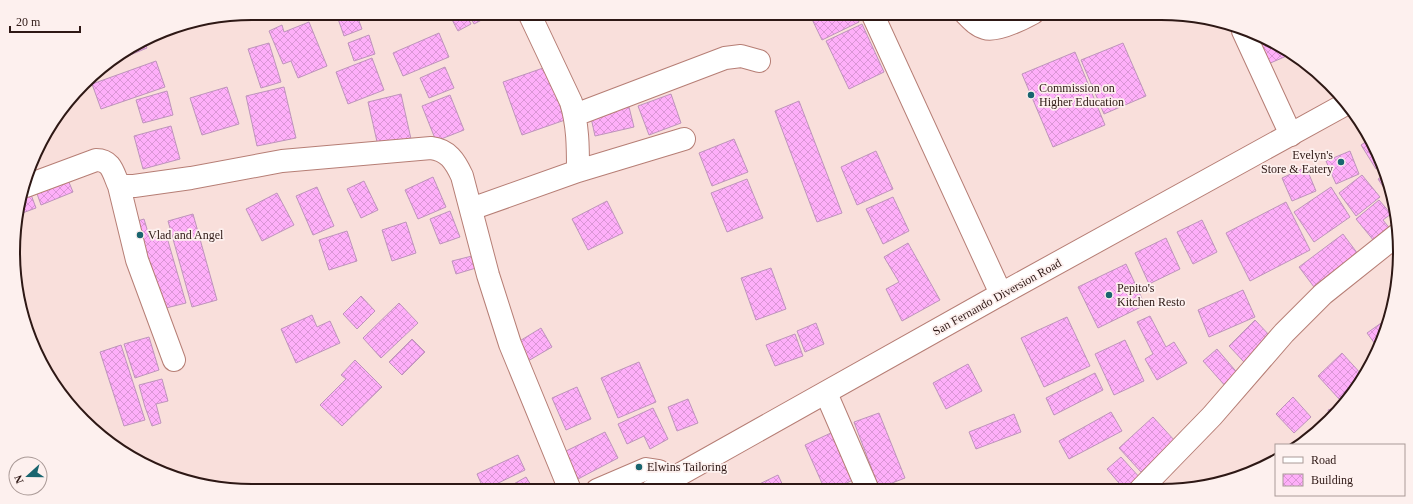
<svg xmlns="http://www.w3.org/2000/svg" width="1413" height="504" viewBox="0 0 1413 504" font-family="'Times New Roman',serif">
	<defs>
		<pattern id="building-cross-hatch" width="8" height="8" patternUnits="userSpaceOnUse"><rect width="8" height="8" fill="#feaff9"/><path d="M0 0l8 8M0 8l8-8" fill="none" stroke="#da96d5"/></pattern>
	</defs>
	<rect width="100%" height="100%" fill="#f9dfdb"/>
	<!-- building -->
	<path fill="url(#building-cross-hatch)" stroke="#be94bb" d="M336,13h20l6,16 -18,7z
		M451,13h14l6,11 -13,7 -9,-17z
		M468,13h27l-21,11z
		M809,13h46l4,9 -37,18z
		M309,22l18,44 -29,12 -7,-17 -8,3 -14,-33 13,-6 2,7z
		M862,24l22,48 -35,17 -23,-48z
		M439,33l10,24 -46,19 -10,-23z
		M369,35l6,19 -21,7 -6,-18z
		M1258,38l30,15 1,2 -21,9z
		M144,41l3,7 -36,15v-1z
		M269,43l12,39 -20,6 -13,-39z
		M1123,43l23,53 -42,18 -23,-54z
		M1075,52l30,73 -52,22 -31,-73z
		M372,58l12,32 -36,14 -12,-32z
		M156,61l9,26 -64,22 -9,-25z
		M445,67l9,21 -25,10 -9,-20z
		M546,67l19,53 -43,15 -19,-53z
		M227,87l12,37 -37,11 -12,-37z
		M284,87l12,51 -39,8 -11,-50z
		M167,91l6,24 -30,8 -7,-23z
		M401,94l10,45 -33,7 -10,-44z
		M671,94l10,29 -32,12 -11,-29z
		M450,95l14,35 -28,11 -14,-35z
		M799,101l43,112 -25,9 -42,-111z
		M628,103l6,24 -39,9 -5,-23z
		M171,126l9,33 -37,10 -9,-33z
		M734,139l14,33 -36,14 -13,-33z
		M1370,139l10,28 -4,2 -15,-24z
		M876,151l17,38 -36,16 -16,-38z
		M1350,151l9,23 -23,10 -10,-23z
		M1306,167l10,24 -24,10 -10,-23z
		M66,175l7,17 -32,13 -6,-17z
		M1362,175l18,22 -24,19 -17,-23z
		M1383,176l5,14 -2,1 -8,-12z
		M433,177l13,30 -28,12 -13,-29z
		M747,179l16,39 -36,14 -16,-39z
		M364,181l14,29 -17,8 -14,-29z
		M317,187l17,39 -21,9 -17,-39z
		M1331,187l19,30 -36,25 -20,-30z
		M29,189l7,19 -19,7 7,-25z
		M277,193l17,32 -32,16 -16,-32z
		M893,197l16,34 -26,13 -17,-35z
		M1379,200l12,14 -8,6 12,15 -16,12 -23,-28z
		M607,201l16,32 -35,17 -16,-31z
		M1286,202l24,48 -60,31 -24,-48z
		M450,211l10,26 -20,7 -10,-25z
		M193,214l24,86 -25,7 -24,-86z
		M144,219l6,20 16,-5 20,69 -28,7 -27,-87z
		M1202,220l15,32 -24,12 -16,-32z
		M406,222l10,31 -24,8 -10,-31z
		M347,231l10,30 -28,9 -10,-30z
		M1343,234l18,24 -44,33 -18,-24z
		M1166,238l14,31 -31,15 -14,-31z
		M908,243l32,57 -38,21 -16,-32 13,-7 -15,-25z
		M472,256l4,12 -20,6 -4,-13z
		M1126,264l19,41 -47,23 -20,-41z
		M771,268l15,41 -30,11 -15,-42z
		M1243,290l12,27 -46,20 -11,-27z
		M361,296l14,15 -18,18 -14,-15z
		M399,303l19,20 -37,35 -18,-20z
		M312,315l5,12 13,-6 10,22 -44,20 -15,-34z
		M1150,316l16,31 8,-5 13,21 -30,17 -12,-21 8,-5 -16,-32z
		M1391,316l-13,32 -11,-15z
		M1067,317l23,49 -46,21 -23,-49z
		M1255,320l16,17 -27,25 -15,-16z
		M816,323l8,21 -19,8 -8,-21z
		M541,328l11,19 -24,14 -10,-19z
		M795,334l8,22 -28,10 -9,-21z
		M149,337l10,33 -24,8 -11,-34z
		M412,339l13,13 -23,23 -13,-13z
		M1125,340l19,41 -30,14 -19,-41z
		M121,345l24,75 -21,6 -24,-74z
		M1217,349l23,27 -13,12 -24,-27z
		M1342,353l21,23 -24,23 -21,-23z
		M355,360l27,27 -40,39 -22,-21 26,-26 -5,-4z
		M639,362l17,40 -38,16 -17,-40z
		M968,364l14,27 -36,18 -13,-26z
		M1095,373l8,17 -49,25 -8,-17z
		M162,379l6,22 -12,3 5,19 -9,3 -7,-19 -6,-22z
		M577,387l14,32 -25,11 -14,-32z
		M1293,397l18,20 -17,16 -18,-19z
		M688,399l10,24 -21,8 -9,-24z
		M1340,406l-10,12 -2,-8z
		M653,408l15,31 -18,10 -6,-13 -17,8 -9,-20z
		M1111,412l11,19 -53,28 -10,-18z
		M879,413l26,65 -26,10 -25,-66z
		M1014,414l7,18 -45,17 -7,-17z
		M1153,417l22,24 -34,31 -22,-24z
		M605,432l13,26 -40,21 -14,-27z
		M833,432l22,47 -23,11h-7l-20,-45z
		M518,455l7,15 -41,20 -7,-16z
		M1121,457l20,22 -12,10h-5l-17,-20z
		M1265,466v1l-31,9z
		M778,475l7,15h-38z
		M526,477l8,13h-31z
		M901,485l2,5h-13z"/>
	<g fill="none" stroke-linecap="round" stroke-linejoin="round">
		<!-- minor casing -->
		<g stroke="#b67e75" stroke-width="24">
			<path id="minor" d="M872,13l129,281
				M965,13c6,6 12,13 20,15 12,4 37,-9 48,-15
				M1243,31l48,104
				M575,115l150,-57 16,-2 18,5
				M578,171l106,-32
				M26,186l70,-26c16,0 17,13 23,26h15l57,-8 91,-17 149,-13c17,2 24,13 31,28l26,99 22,69 60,146
				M119,186l18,74 37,100
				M471,209l107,-38c0,-24 0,-46 -7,-69l-42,-89
				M826,393l42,97
				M1141,489l71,-73 72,-83 39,-39 74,-59
				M597,490l49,-21 13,2 10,9"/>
		</g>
		<!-- highway casing -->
		<g stroke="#b67e75" stroke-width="24">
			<path id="highway" d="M652,490l349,-196 343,-189"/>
		</g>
		<!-- minor -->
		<use href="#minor" stroke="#fff" stroke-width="22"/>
		<!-- highway -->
		<use href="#highway" stroke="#fff" stroke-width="22"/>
	</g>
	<!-- markers -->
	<g fill="#19656f" stroke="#fdf0ee" stroke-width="1.5">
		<circle cx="1031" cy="95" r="4"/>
		<circle cx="1341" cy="162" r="4"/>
		<circle cx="140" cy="235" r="4"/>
		<circle cx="1109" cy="295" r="4"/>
		<circle cx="639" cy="467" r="4"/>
	</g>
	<g text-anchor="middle" stroke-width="3.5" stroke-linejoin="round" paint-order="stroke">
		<!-- poi labels -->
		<g font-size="12" fill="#2e1815" stroke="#fdf0ee" text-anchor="start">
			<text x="1039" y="92">Commission on<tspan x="1039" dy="14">Higher Education</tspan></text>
			<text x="1333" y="159" text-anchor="end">Evelyn's<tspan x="1333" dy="14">Store &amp; Eatery</tspan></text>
			<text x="148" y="239">Vlad and Angel</text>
			<text x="1117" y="292">Pepito's<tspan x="1117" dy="14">Kitchen Resto</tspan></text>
			<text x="647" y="471">Elwins Tailoring</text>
		</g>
		<!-- street labels -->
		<g font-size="12" fill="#2e1815" stroke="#fdf0ee">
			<text transform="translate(997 297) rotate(-29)" y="4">San Fernando Diversion Road</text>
		</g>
	</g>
	<!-- crop -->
	<path d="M0 0H1413V504H0ZM252 20H1161A232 232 0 0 1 1393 252V252A232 232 0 0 1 1161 484H252A232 232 0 0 1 20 252V252A232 232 0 0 1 252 20Z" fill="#fdf0ee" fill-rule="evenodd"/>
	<path fill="none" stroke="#2e1815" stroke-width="2" d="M252 20H1161A232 232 0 0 1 1393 252V252A232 232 0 0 1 1161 484H252A232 232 0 0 1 20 252V252A232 232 0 0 1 252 20Z"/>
	<!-- legend -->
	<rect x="1275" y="444" width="130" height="52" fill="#fdf0ee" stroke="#aa9a97"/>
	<rect x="1283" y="457" width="20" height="6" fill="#ffffff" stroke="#aa9a97"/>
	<text x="1311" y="464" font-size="12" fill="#2e1815">Road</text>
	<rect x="1283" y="474" width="20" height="12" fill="url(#building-cross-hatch)" stroke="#aa9a97"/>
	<text x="1311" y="484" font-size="12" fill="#2e1815">Building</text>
	<!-- north arrow -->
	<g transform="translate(28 476) rotate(249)"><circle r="19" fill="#fdf0ee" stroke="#aa9a97"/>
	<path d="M0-3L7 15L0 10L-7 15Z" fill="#19656f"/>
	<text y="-6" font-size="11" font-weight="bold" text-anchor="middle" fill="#2e1815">N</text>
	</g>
	<!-- scale -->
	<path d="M10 26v6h70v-6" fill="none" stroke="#2e1815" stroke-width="2"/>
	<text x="16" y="26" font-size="12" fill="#2e1815" stroke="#fdf0ee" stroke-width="3" paint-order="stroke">20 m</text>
</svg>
